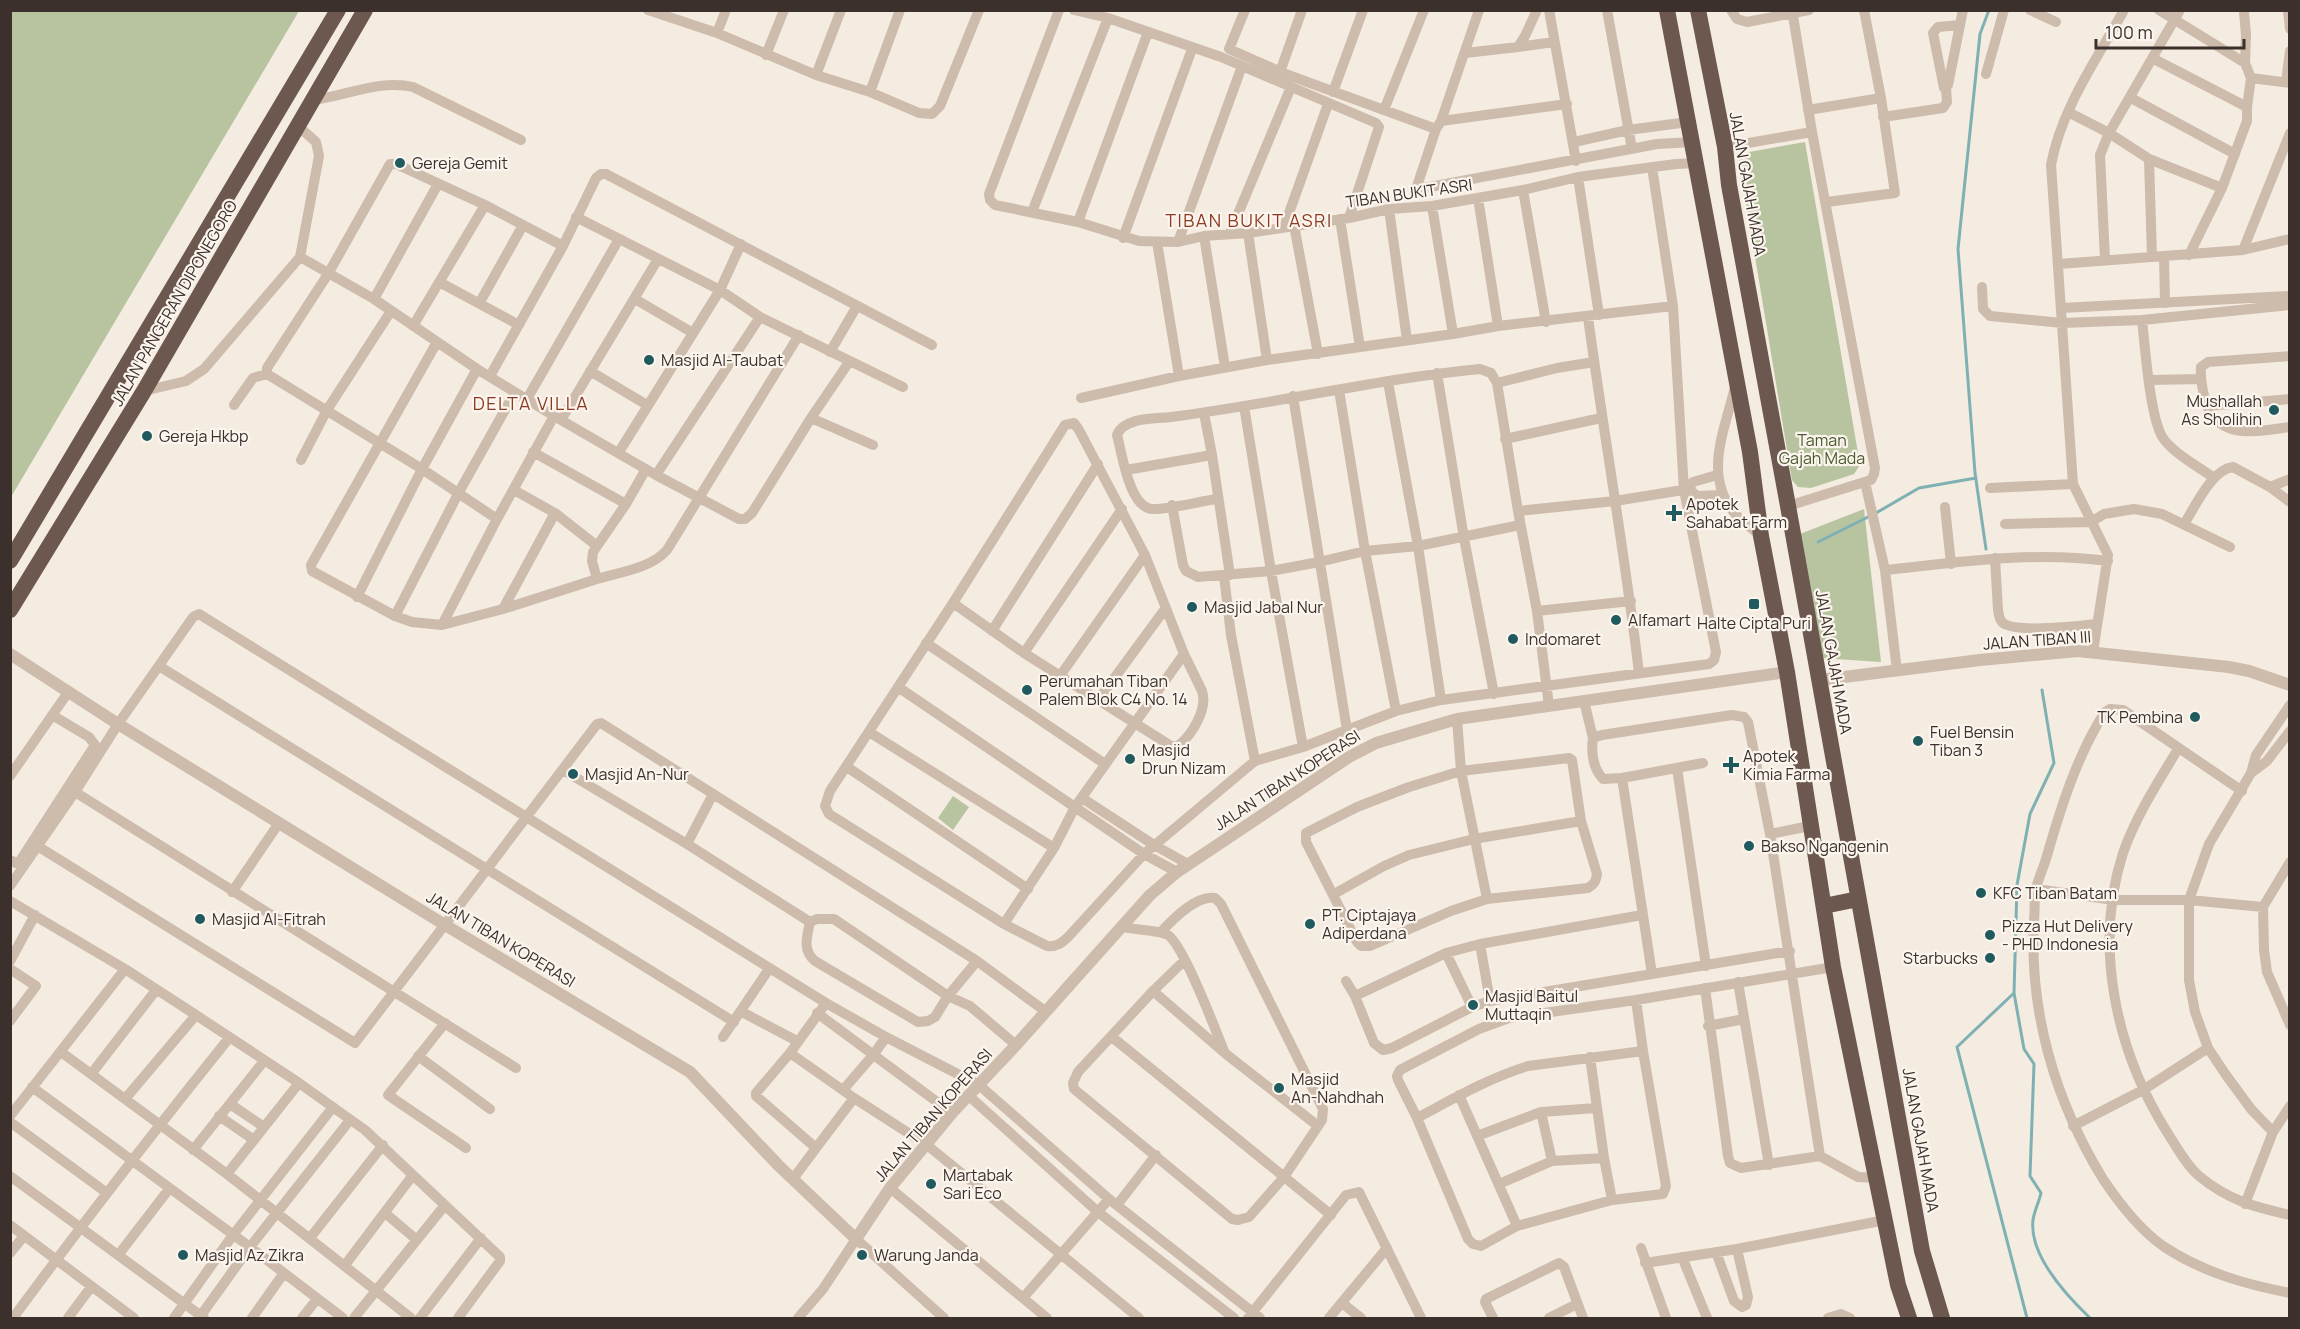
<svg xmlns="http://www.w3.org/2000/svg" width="2300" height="1329" viewBox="0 0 2300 1329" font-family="Manrope,sans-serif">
	<rect width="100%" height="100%" fill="#f4ebe1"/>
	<!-- green -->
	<path fill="#b8c4a0" d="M11,10l288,1 -288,486 -1,-486z
		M1805,142l55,323 -6,9 -43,14 -13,-1 -6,-7 -54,-326z
		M1864,509l17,153 -61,-4 -20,-124z
		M953,796l16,11 -16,23 -15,-12z"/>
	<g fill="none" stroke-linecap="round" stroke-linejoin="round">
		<!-- stream -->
		<path stroke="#7fb0b2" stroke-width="3" d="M1876,513l43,-25 57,-10
			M1818,542l52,-26
			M1986,549l-11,-76 -17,-224 22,-215 9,-24
			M2042,690l12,73 -24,51 -13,71 -3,108 10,56 10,15 -4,112 11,17c-2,9 -7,19 -8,27 -4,35 34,76 57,98
			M2014,993l-57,54 70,271"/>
		<!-- minor -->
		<path stroke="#cdbbac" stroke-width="10" d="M648,10l69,23 99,42 54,17 49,21 13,1 8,-8 39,-96
			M1059,10l-70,184 1,6 5,5 83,17 61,19 39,1 26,-6 44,-3 101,-15 40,-9 43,-3 91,-16 55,-13 98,-13 21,-1
			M1074,10l34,8 113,39 155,66 3,4 -30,91
			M1245,10l-16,39 50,22
			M1302,10l-22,62 156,57
			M1479,10l-38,111 -5,8 -19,57 2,3 238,-45 35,-2
			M1549,10l27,151
			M1607,10l25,139
			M1731,10l6,9 10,3 62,-12
			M1792,10l20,122
			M2030,10l26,12
			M2159,10l86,53
			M2288,10l2,19
			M1960,25l-22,2 -5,6 11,55 4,-3 15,-75
			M717,33l9,-23
			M1518,47l36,-5
			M1465,53l53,-6 7,-11 12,-26
			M766,55l18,-45
			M2152,58l95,49
			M1986,74l18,-64
			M816,75l25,-65
			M2251,78l39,5
			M2286,82l4,-31
			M870,92l30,-82
			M1333,92l30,-82
			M2131,98l104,56
			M313,100c33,-4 67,-21 100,-13l108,53
			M1384,110l40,-100
			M1808,110l73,-12
			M2068,112l41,21 40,26 73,29
			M1883,117l60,-9 4,-6 -1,-14
			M1441,121l126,-17
			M1574,142l54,-12 60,-8
			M1725,147l87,-15 63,336 -1,6 -3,6 -83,26
			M2149,159l3,98
			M1578,177l21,138
			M1523,190l23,132
			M1478,198l20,128
			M1827,202l68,-9 -14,-95 -17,-88
			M1432,206l21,128
			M1389,209l18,131
			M1032,212l76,-194
			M576,217l144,73 40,27 143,70
			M1340,219l20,128
			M1078,222l70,-190
			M1294,225l24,129
			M1284,227l44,-123
			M1230,233l61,-146
			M1248,233l19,127
			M1204,236l21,131
			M1123,238l69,-189
			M1157,242l22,134
			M1178,242l64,-176
			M2243,250l47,-117
			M2189,255l33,-67 25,-67v-14l4,-29 -6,-15 1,-28 -2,-23
			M300,257l74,42 103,70 77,47 102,59 83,44h6l7,-6 59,-95 38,-56
			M2164,257l1,46
			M2105,259l-5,-104 9,-22 71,-123
			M2059,264l184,-14 47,-11
			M441,283l78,42
			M1982,287l1,22 7,7 72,7 80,-3 147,-15
			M374,299l64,-115
			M635,299l58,34
			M480,302l43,-77
			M2062,308l228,-12
			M1588,317c16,119 37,237 51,356
			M2142,320c3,26 8,99 21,118 10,15 36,29 51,40
			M413,326l72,-121
			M437,342l-126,223 1,6 83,45 17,6 30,3 61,-16 94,-30
			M830,352l27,-46
			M2290,356l-82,6 -7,5c-1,12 1,21 4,33 12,42 52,31 85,27
			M590,371l57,34
			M1437,373l27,165 30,156
			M267,374v-6l61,-94 62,-110h6l89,41 78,41
			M267,374l155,95 75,50 57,-103
			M490,376l73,-130 33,-68 5,-4h5l326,171
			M2150,380l50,-1
			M1388,382l30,164 23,154
			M1497,383l60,-15 37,-6
			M1735,387c-11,46 -34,92 4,131 7,6 15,12 22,18
			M1339,390l26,161 31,160
			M144,391l42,-10 18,-12 96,-112 19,-101 -3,-14 -18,-16
			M1293,396l54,334
			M1081,398l98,-22 88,-16 186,-26 45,-8 175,-20
			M527,399l92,-160
			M234,405l19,-27 14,-4
			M1244,406l27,165 32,176
			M2207,406l83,-7
			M1204,413l8,42 18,120
			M811,418l62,27
			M561,420l97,-161
			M1505,439l96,-21
			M533,452l93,52
			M619,452l101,-162 21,-46
			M301,460l26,-50 64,-99
			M646,469l-20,35 -33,48 -1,9 5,18c23,-7 53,-10 70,-29l132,-215
			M1126,470l86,-15
			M656,475l104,-158
			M1865,482l20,88 12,101
			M2270,487l20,-8
			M1990,488l83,-4
			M1689,489l8,7 26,-1
			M514,490l41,23 42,33
			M1217,499c-16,2 -51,11 -65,10 -23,-2 -30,-56 -35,-74 7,-18 37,-16 54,-18 103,-13 205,-38 309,-48l11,4 6,10 21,128 19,100 12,95
			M1172,505l11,60 3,6 12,6 73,-6 48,-9 46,-11 53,-5 102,-21
			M1945,507l6,57
			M1518,511l97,-10 74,-12 4,-7 24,-7
			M2005,524l86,-2 13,-8 30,-5 28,5 68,33
			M2184,524c11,-17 28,-55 49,-57l37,20 20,15
			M1995,558l3,52c1,5 1,10 5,13 13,10 76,3 94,1
			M1885,570c76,-8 146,-19 223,-9
			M1224,576l7,59 24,126
			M357,597l65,-128 55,-100
			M953,603l71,50 147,93h7c14,-11 30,-37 24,-55l-18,-37 -39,-99 -66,-125 -5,-7 -9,2 -112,178 -123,188 -5,15 4,8 175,110 43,22c10,1 15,-3 22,-10l75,-82 111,-93 48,-14 93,-36 45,-11 268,-36 5,-4 2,-8 -32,-162 -11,-184 -21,-139
			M503,609l52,-96
			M1537,611l94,-10
			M395,616l64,-124 56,-100
			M442,625l55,-106
			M992,631l106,-167
			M926,643l179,121
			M2093,652l15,-97 -35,-71 -22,-319c10,-56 46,-106 73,-155
			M1024,653l98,-144
			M159,666l575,356
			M1060,676l85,-121
			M898,687l246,167 33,18
			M1099,699l66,-90
			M1584,701l9,37
			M1457,719l4,52 26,128
			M869,732l185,116
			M2178,749c-20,33 -42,67 -55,104 -30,93 -7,198 44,279 9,14 19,33 32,44 29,24 55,31 91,39
			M1569,758l3,2 9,61 16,53c-1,8 -3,10 -9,14l-101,11 -36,12 -81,35h-9l-4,-4 -51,-100v-9l51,-26 52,-20 52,-16z
			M1703,763l-81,15 -19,1c-10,-11 -12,-27 -10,-41l9,-3 130,-20 12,2 4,5 22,112 50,322 38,21 19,1
			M847,767l181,122
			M1677,768l29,198
			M563,770l124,74 123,78
			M2251,773l16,-12 23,-30
			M10,776l59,-85
			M1622,778l30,196
			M2242,791l-119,-81 -13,-1 -5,3c-28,43 -45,98 -59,147 -3,10 -8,20 -10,30 -2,10 -1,21 -2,32 -5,91 21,180 69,258 16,24 36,50 60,67 39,26 81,38 127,47
			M75,792l441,276
			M1082,798l72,47 34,19
			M1770,834l40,-8
			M687,844l26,-50
			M39,847l316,196 242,-319 4,-1 376,238 68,50
			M10,860l6,3 4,-2 75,-116 -6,-8 -37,-22
			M2290,862l-27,45 1,43 3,22 23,53
			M10,886l65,-94 43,-68 75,-107 6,-3 627,389 60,34 93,48 130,114 151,119
			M2036,889l78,11h75l74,7
			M232,892l47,-69
			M1334,894l50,-28 25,-11 65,-16 107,-18
			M10,901l115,68 71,46 103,68 66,47 135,127v4l-42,57
			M1004,924l50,-76 21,-41 109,-153
			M1123,927c11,3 37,3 45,8 16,11 47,94 56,116
			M1161,932c12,-13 35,-37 54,-34l6,6 102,205 -1,11 -38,57 -35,40 -11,3 -6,-1 -158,-130 -1,-6 5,-11 75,-81 32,-31
			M1480,944l10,57
			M1446,953l26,54
			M10,961l25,-46
			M977,961l-29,35 -13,21 -7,4 -10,1 -103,-61c-13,-11 -8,-24 -5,-39l7,-3h17l114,77 22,10 46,39
			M10,969l26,17 -26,35
			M1346,981l9,15 19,47 9,7 9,-2 80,-41 18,-6 300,-50
			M1738,982l31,183
			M1705,988l23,168 2,7 11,5 79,-12
			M1153,991l73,63 92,72
			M1355,996l91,-43 34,-9 162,-29
			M742,1012l55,29
			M817,1013l135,100
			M445,1023l-57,72 78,53
			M1708,1026l36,-7
			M723,1037l46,-68
			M1112,1037l219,178
			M1643,1051l23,135 -3,8 -51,6 -95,26 -36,20 -8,-2 -5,-5 -51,-121 -19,-38 -1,-4 3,-6 79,-41 30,-11 127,-18 197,-33
			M61,1052l166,122 184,144
			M790,1053l64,45 73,47 212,173
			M418,1056l72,53
			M1590,1057l14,101 8,42
			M92,1073l64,-83
			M32,1087l218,160 93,71
			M843,1090l31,-36 12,-17
			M1459,1095l58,131
			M969,1096l129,116 136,106
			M125,1099l71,-84
			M230,1104l34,23
			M1541,1112l11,49
			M10,1116l115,-147
			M219,1116l35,24
			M1417,1118c36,-19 72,-40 111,-52l115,-15 -7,-51
			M10,1122l97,71
			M2073,1126l70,-36 65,-42
			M2273,1132l-22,-23 -25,-34 -18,-27 -13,-36 -6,-32v-80l20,-56 42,-71 5,-18 34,-50
			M1477,1136l64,-24 55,-4
			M816,1148l38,-50
			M193,1150l71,-89
			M227,1174l72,-91
			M10,1176l194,142
			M793,1179l23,-31 -60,-52v-3l34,-40 36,-50
			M1499,1184l53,-23 52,-3
			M890,1188l157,130
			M2245,1204l28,-72 17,-26
			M1117,1205l39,-50
			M385,1213l32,27
			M10,1225l124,93
			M310,1238l73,-93
			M1641,1248l25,70
			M1716,1252l18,49 8,6 4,-2 2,-8 -11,-48
			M10,1253l14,-17
			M119,1254l50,-65
			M1682,1257l25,61
			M1645,1263l92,-14 148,-29
			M345,1265l68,-90
			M1023,1298l86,-99
			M1342,1303l19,15
			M13,1318c70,-95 142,-188 216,-280
			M68,1318l23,-31
			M174,1318l59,-83 100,-128
			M199,1318l51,-71 100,-127
			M252,1318l32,-45
			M302,1318l15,-19
			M354,1318l91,-113
			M420,1318l61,-80
			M798,1318l25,-29 33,-50 88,79
			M1248,1318l98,-123 13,-3 62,126
			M1329,1318l58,-70
			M1493,1318l-8,-16 1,-3 73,-36 5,4 19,51
			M1549,1318l28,-14
			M1828,1318l13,-4 9,4"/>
		<!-- tertiary -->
		<path stroke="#cdbbac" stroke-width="12" d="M10,654l108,70 327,201 245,147 89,94 77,73 34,-51 62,-75 64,-68 134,-150 27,-23 172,-115 27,-14 81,-24 330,-47
			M1820,680l160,-20 98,-9 151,16 20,4 41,14"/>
		<!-- trunk -->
		<path stroke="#6c584f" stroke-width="16" d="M1667,10l83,442 11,84 26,136 46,295 65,318 11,33
			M1698,10l27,137 4,38 59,321 134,745 20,67
			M10,561l328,-551
			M10,610l134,-219 221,-381
			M1824,906l34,-7"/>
	</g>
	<!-- markers -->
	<g fill="#1f5a5e" stroke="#fbf5ee" stroke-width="2">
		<circle cx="400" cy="163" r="6"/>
		<circle cx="649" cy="360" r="6"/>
		<circle cx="2274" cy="410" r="6"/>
		<circle cx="147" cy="436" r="6"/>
		<path d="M1671 504h6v6h6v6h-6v6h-6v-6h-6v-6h6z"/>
		<rect x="1748" y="598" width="12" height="12" rx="3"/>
		<circle cx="1192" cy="607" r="6"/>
		<circle cx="1616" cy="620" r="6"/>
		<circle cx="1513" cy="639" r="6"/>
		<circle cx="1027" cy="690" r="6"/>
		<circle cx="2195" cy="717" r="6"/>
		<circle cx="1918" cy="741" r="6"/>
		<circle cx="1130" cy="759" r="6"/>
		<path d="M1728 756h6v6h6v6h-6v6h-6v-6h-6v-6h6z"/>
		<circle cx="573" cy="774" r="6"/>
		<circle cx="1749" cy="846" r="6"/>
		<circle cx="1981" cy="893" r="6"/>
		<circle cx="200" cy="919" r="6"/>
		<circle cx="1310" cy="924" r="6"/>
		<circle cx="1990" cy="935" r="6"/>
		<circle cx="1990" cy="958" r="6"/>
		<circle cx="1473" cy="1005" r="6"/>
		<circle cx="1279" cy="1088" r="6"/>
		<circle cx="931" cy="1184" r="6"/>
		<circle cx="183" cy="1255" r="6"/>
		<circle cx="862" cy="1255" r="6"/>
	</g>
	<g text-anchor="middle" stroke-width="4.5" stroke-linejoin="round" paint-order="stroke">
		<!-- poi labels -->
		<g font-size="16" fill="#3b302b" stroke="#fbf5ee" text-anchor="start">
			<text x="412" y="169">Gereja Gemit</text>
			<text x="661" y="366">Masjid Al-Taubat</text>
			<text x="2262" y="407" text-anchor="end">Mushallah<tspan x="2262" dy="18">As Sholihin</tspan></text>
			<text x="159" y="442">Gereja Hkbp</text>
			<text x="1686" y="510">Apotek<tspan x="1686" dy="18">Sahabat Farm</tspan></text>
			<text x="1204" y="613">Masjid Jabal Nur</text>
			<text x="1628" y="626">Alfamart</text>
			<text x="1754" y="629" text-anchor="middle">Halte Cipta Puri</text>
			<text x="1525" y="645">Indomaret</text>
			<text x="1039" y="687">Perumahan Tiban<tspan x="1039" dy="18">Palem Blok C4 No. 14</tspan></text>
			<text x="2183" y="723" text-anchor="end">TK Pembina</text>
			<text x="1930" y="738">Fuel Bensin<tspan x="1930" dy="18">Tiban 3</tspan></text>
			<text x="1142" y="756">Masjid<tspan x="1142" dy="18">Drun Nizam</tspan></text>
			<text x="1743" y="762">Apotek<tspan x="1743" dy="18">Kimia Farma</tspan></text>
			<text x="585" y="780">Masjid An-Nur</text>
			<text x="1761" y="852">Bakso Ngangenin</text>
			<text x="1993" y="899">KFC Tiban Batam</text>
			<text x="1322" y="921">PT. Ciptajaya<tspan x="1322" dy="18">Adiperdana</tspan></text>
			<text x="212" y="925">Masjid Al-Fitrah</text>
			<text x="2002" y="932">Pizza Hut Delivery<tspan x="2002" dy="18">- PHD Indonesia</tspan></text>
			<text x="1978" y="964" text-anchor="end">Starbucks</text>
			<text x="1485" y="1002">Masjid Baitul<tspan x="1485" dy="18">Muttaqin</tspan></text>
			<text x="1291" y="1085">Masjid<tspan x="1291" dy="18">An-Nahdhah</tspan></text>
			<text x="943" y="1181">Martabak<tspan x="943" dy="18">Sari Eco</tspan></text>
			<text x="195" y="1261">Masjid Az Zikra</text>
			<text x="874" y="1261">Warung Janda</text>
		</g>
		<!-- street labels -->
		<g font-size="16" fill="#3b302b" stroke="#fbf5ee">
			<text transform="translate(1748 184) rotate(80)" y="6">JALAN GAJAH MADA</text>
			<text transform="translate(1409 193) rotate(-8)" y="6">TIBAN BUKIT ASRI</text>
			<text transform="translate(174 303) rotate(-60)" y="6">JALAN PANGERAN DIPONEGORO</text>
			<text transform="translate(2037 640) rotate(-4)" y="6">JALAN TIBAN III</text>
			<text transform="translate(1834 662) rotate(80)" y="6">JALAN GAJAH MADA</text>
			<text transform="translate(1287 780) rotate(-33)" y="6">JALAN TIBAN KOPERASI</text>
			<text transform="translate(501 939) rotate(31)" y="6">JALAN TIBAN KOPERASI</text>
			<text transform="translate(933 1115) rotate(-49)" y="6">JALAN TIBAN KOPERASI</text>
			<text transform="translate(1921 1140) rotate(80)" y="6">JALAN GAJAH MADA</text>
		</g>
		<!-- park labels -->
		<g font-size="16" fill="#4a5a2e" stroke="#fbf5ee">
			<text x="1822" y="446">Taman<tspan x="1822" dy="18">Gajah Mada</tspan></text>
		</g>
		<!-- neighbourhood labels -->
		<g font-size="18" letter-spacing="1.5" fill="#8c3b22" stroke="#fbf5ee">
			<text x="1249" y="227">TIBAN BUKIT ASRI</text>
			<text x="531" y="410">DELTA VILLA</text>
		</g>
	</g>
	<!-- border -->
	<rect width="2300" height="1329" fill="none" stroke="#3b302b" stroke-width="24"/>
	<!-- scale -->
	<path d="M2096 39v9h148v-9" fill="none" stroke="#3b302b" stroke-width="3"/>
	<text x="2105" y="39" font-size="18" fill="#3b302b" stroke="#fbf5ee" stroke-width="4.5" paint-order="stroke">100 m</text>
</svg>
